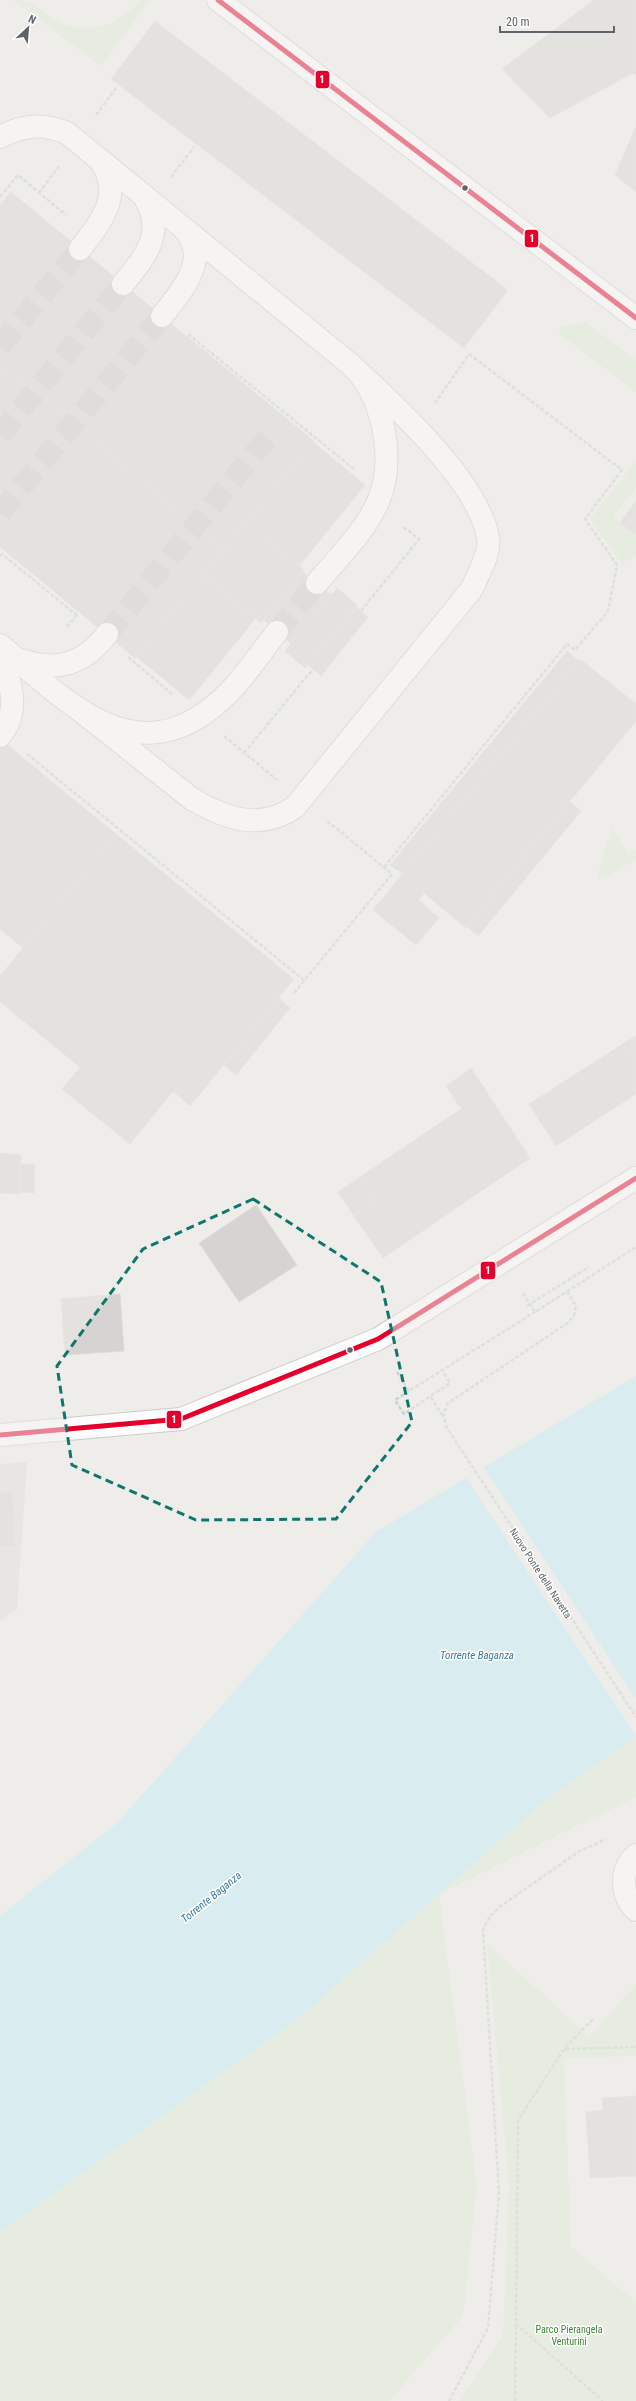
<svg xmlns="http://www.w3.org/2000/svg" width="636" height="2401" viewBox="0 0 636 2401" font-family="'Roboto Condensed',sans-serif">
	<rect width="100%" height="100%" fill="#efedea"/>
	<!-- industrial -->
	<path fill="#dfdcda" d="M27,1462l-10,147 -17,12v-157z"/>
	<!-- green -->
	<path fill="#dbebd5" d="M13,0c23,0 25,10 43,20 31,18 63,6 84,-20h10l-49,66z
		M586,323l50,37v32l-78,-59 5,-7z
		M636,461v26l-23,30 23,18v20l-14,9 -32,-45z
		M612,828l16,26 8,-5v10l-34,21 -4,-6z
		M636,1737v60l-197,97 38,293 -14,129 -74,85h-389v-169l299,-214 243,-215z
		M487,1943l102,94 47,-53v72l-72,2 7,189 65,55v99h-176l43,-66 6,-149z"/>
	<!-- water -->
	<path fill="#bfeaf9" d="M636,1376v361l-94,66 -243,215 -299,214v-316l118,-94 258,-290z"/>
	<!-- pier -->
	<path fill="#efedea" d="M483,1466l153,233v37l-171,-260z"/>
	<!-- building -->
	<path fill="#d5d4d3" stroke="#dedcd9" d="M594,0h42v76l-3,-3 -83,45 -48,-49z
		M155,21l353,269 -44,58 -353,-269z
		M636,126v66l-21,-17z
		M11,192l151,124 -89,108 -73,-59v-160z
		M162,316l152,125 -90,108 -151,-125z
		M0,365l73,59 -73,89z
		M73,424l151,125 -89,109 -135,-111v-34z
		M313,442l52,43 -66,81 -53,-43z
		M636,501v33l-16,-11z
		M246,523l58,47 -43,53 -58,-48z
		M303,572l28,23 -40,49 -27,-24z
		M203,575l53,43 -67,82 -53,-44z
		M337,588l20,17 -52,63 -20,-17z
		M356,607l12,10 -47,59 -13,-11z
		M567,651l12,10 -176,213 -13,-9z
		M580,659l56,45v17l-170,207 -42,-35 -5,7 20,18 -23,27 -43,-35z
		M0,739l116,95 -93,114 -23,-19z
		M569,801l12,10 -103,125 -11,-10z
		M116,834l178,145 -104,127 -17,-15 -43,53 -68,-55 18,-22 -80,-65v-26z
		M279,998l11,10 -54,67 -12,-10z
		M636,1036v25l-12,-18z
		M624,1043l12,18v33l-80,52 -27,-42z
		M471,1068l59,90 -147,100 -29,-42 22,-16 -16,-23 101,-68 -15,-23z
		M0,1153l21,2 -2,39 -19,-1z
		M21,1164l14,1 -1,28 -15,-1z
		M360,1177l16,23 -22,16 -16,-24z
		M256,1205l41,60 -58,37 -40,-59z
		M120,1294l4,57 -59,4 -4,-56z
		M12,1491l4,55 -16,1v-55z
		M636,2096v80l-46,2 -4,-66 17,-2 -1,-12z"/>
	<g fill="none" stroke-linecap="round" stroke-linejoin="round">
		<!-- minor-tunnel -->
		<path stroke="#cbcbca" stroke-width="22" stroke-dasharray="22 11" stroke-linecap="butt" d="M0,346l80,-97
			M0,435l123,-151
			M0,513l162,-197
			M277,632l40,-49
			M107,634l165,-202"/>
		<!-- minor casing -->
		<g stroke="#cbcbca" stroke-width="24">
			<path id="minor" d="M218,0l418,318
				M0,137c23,-12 42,-14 67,-4l283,231c17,15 26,35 32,58 18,78 -19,106 -65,161
				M80,249c21,-27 46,-57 18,-91
				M123,284c23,-28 44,-53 20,-89
				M162,316c18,-23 50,-58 22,-87
				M0,645c63,53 131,129 214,61 25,-20 43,-49 63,-74
				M0,656c12,27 20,56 0,80
				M21,660c36,12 62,5 86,-26
				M72,704l120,95c34,20 68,32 103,8l176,-217c6,-13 20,-37 17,-52 -9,-57 -96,-135 -138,-174
				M0,1435l181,-16 197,-80 258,-161
				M636,1855c-16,14 -16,40 0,55"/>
		</g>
		<!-- path -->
		<path stroke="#cbd1cc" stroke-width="2.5" stroke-dasharray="4 2" stroke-linecap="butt" d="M96,115l20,-27
			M171,177l23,-30
			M39,193l20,-27
			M0,197l18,-22 48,40
			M188,334l167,136
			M0,556l2,-2 77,63
			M361,611l58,-72 -17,-13
			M67,627l10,-12
			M128,657l45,38
			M224,736l53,44
			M244,753l69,-84
			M27,754l278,227
			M384,867l183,-223 8,6 33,-39 9,-46 -32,-46 37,-49 -153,-116 -34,49
			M294,993l98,-119 -66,-54
			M567,1291l9,15 -2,9 -5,7 -121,81 -5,12 4,13 189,289
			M523,1293l12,19 101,-65
			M527,1306l62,-39
			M397,1372l12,19 126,-79
			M409,1391l-14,9 9,14 46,-31 -8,-13
			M431,1397l11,18
			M593,2019l-29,30 -46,71 -2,204 87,77
			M565,2049l71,-2
			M449,2401l39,-73 11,-134 -16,-265 8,-14 10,-9 77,-54 28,-13
			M515,2401l1,-77"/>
		<!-- minor -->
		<use href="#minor" stroke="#fdfcfc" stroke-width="22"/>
		<!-- bus-1 casing -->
		<g stroke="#fff" stroke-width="8">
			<path id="bus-1" d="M218,0l418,318
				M0,1435l181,-16 197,-80 258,-161"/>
		</g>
		<!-- bus-1 -->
		<use href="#bus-1" stroke="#e4002b" stroke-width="5"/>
	</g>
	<!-- marked area -->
	<path d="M0 0H636V2401H0ZM253,1199l128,83 31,140 -76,97 -140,1 -124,-55 -15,-99 86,-117z" fill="#efedea" fill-opacity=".55" fill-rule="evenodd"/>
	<path fill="none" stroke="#0f766e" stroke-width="3" stroke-dasharray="8 5" stroke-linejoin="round" d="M253,1199l128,83 31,140 -76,97 -140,1 -124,-55 -15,-99 86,-117z"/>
	<!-- markers -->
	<g fill="#5f6468" stroke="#fff" stroke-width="1.5">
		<circle cx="465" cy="188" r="3.5"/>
		<circle cx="350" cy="1350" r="3.5"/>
	</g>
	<g text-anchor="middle" stroke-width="3" stroke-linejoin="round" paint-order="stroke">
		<!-- street labels -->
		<g font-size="10" fill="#5f6468" stroke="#fff">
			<text transform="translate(541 1573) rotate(57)" y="4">Nuovo Ponte della Navetta</text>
		</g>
		<!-- park labels -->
		<g font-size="10" fill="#3a8431" stroke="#fff">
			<text x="569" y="2333">Parco Pierangela<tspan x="569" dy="12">Venturini</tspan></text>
		</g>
		<!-- water labels -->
		<g font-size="11" font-style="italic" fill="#38789c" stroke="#fff">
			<text x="477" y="1659">Torrente Baganza</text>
			<text transform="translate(211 1897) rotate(-39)" y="4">Torrente Baganza</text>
		</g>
	</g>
	<g stroke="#fff" stroke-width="1.5">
		<rect x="315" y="70" width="15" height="19" rx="4" fill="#e4002b"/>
		<rect x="524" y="229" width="15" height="19" rx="4" fill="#e4002b"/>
		<rect x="480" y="1261" width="16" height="19" rx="4" fill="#e4002b"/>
		<rect x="166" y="1410" width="16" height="19" rx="4" fill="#e4002b"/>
	</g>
	<g font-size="11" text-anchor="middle" font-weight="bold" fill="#fff">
		<text x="322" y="83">1</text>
		<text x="532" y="242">1</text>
		<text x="488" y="1274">1</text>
		<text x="174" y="1423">1</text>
	</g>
	<!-- north arrow -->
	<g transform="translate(28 28) rotate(26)" stroke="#ffffff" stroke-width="3" paint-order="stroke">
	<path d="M0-3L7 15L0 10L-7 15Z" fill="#5f6468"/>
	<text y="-6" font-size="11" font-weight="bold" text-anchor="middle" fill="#5f6468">N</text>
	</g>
	<!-- scale -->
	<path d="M500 26v6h114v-6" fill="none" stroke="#5f6468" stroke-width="2"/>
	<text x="506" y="26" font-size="12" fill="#5f6468" stroke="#ffffff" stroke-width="3" paint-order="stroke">20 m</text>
</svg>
